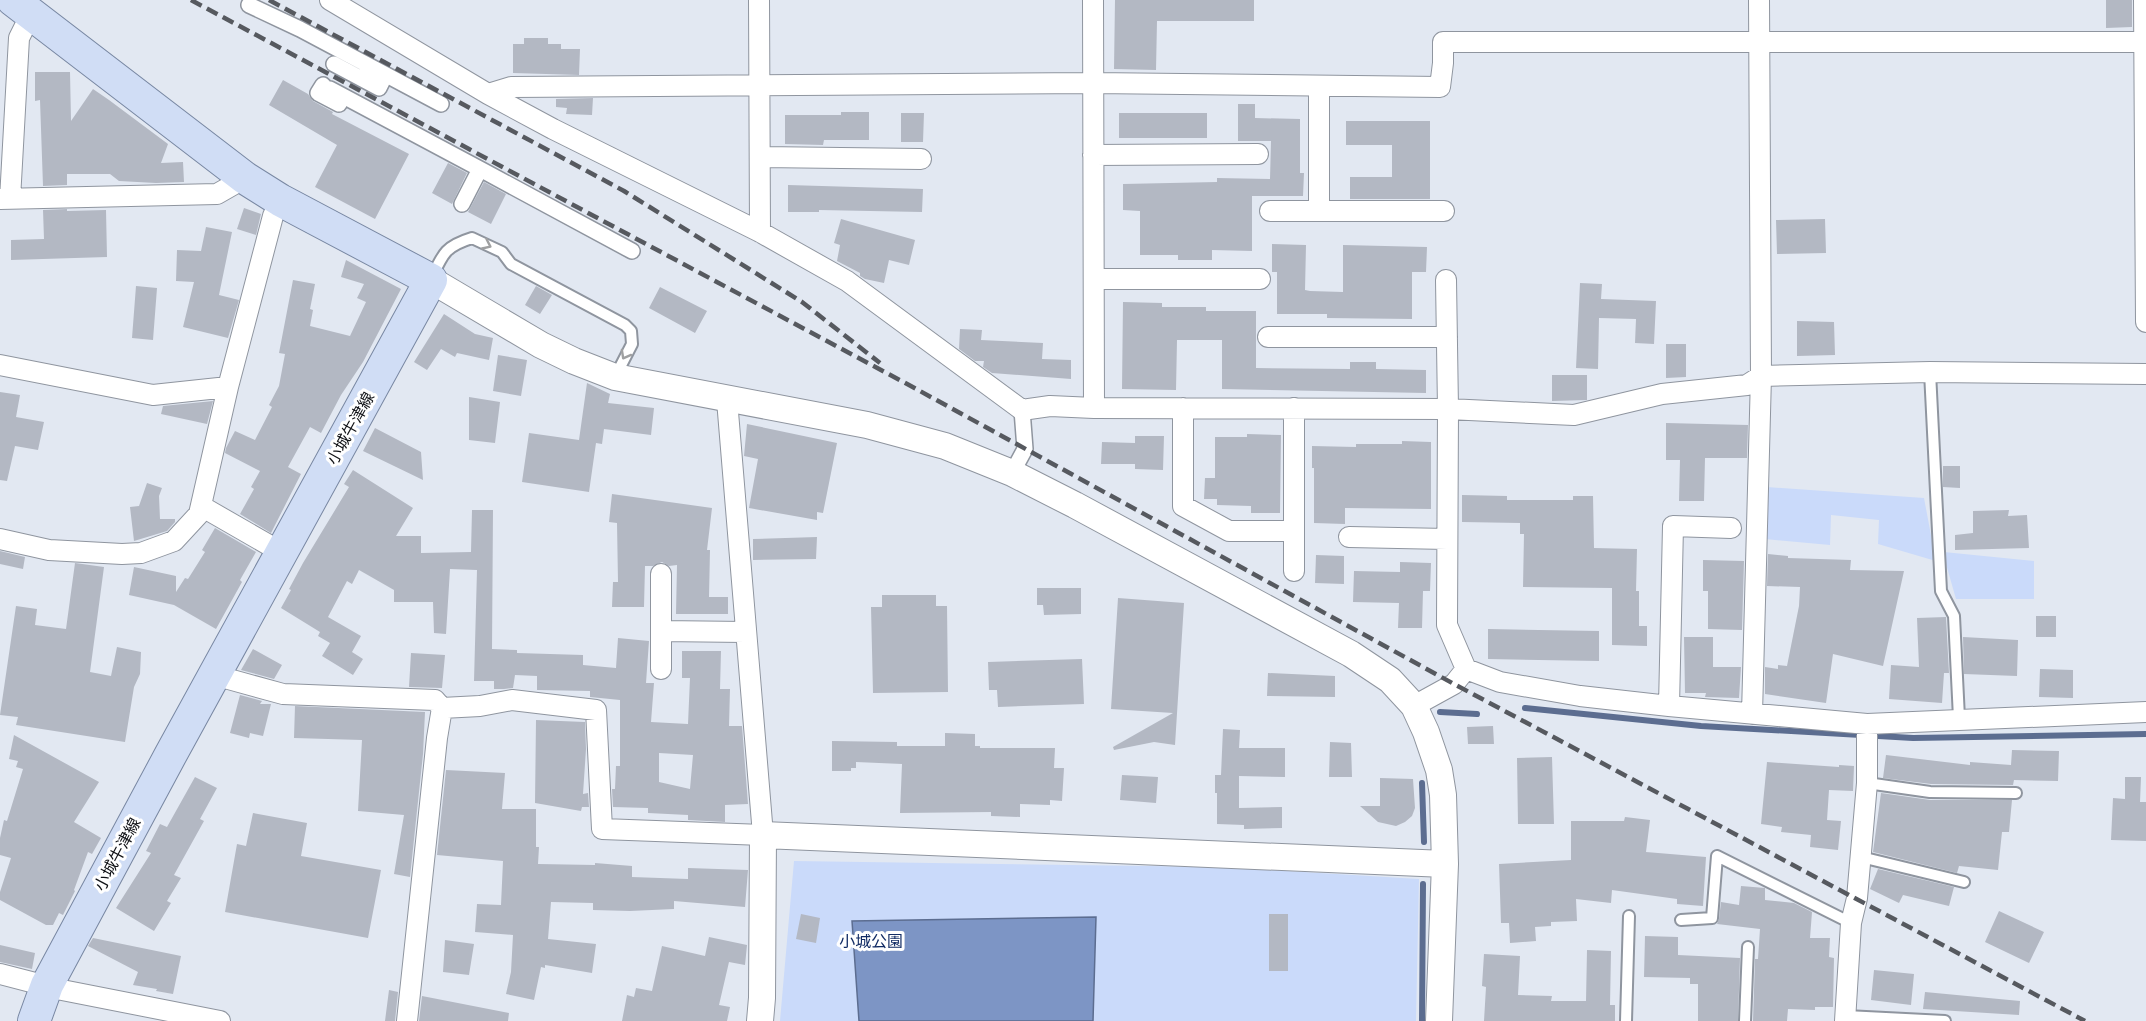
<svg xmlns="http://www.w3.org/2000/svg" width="2146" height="1021" viewBox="0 0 2146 1021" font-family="'Fira Sans Condensed','Noto Sans JP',sans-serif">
	<rect width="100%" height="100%" fill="#e2e8f2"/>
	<!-- green -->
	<path fill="#cadafa" d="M1767,487l157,11 10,53 100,10v38h-78l-10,-35 -68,-20 1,-24 -48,-5 -1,30 -65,-6z
		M794,861l426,6 199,12 -3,142h-636z"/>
	<!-- water -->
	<path fill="#7d95c5" stroke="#5c6d90" stroke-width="1.5" d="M1096,917l-3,104h-234l-7,-100z"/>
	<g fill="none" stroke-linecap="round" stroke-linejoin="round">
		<!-- stream -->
		<path stroke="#5c6d90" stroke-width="6" d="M1525,708l176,18 212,12 233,-4
			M1440,712l37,2
			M1422,783l2,59
			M1422,1021l1,-137"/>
	</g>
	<!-- building -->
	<path fill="#b3b8c3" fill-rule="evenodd" d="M1115,0h139v21h-97l-1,49 -42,-1z
		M2106,0h26v27l-26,1z
		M524,38h24v6h13v5h19l-1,26 -66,-2v-29h11z
		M35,72h35l1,49 22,-32 16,11 59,44 -7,19 22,-1 1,20 -28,1 -37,-2 -9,-7h-43v11l-24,1 -3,-86 -5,1z
		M283,80l25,14 5,7 20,11 -1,2 77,40 -34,65 -60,-32 22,-42 -68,-40z
		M593,98l-1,17 -26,-1 1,-6 -11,-1v-8z
		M1238,104h17v14l45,1v54h4l-1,23h-51v55l-40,-1v10h-34v-5h-38v-44l-17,-1v-26l94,-2v-4l53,1 1,-38h-33z
		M841,112h28v28h-45l-1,5 -38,-1v-29h56z
		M901,113h23l-1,29h-22z
		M1119,113h88v25h-88z
		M1346,121h84v78h-80v-22h42v-32h-46z
		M448,163l19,10 -15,31 -20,-11z
		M484,182l22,12 -15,30 -23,-12z
		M788,185l135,4 -1,23 -103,-2v2h-31z
		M244,208l17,6 -5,21 -19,-6z
		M67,209v2l39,-1 1,47 -96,3v-20l33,-1 -1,-29z
		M841,219l74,21 -6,25 -20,-5 -5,23 -19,-4 -5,-3v-3l-23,-12 3,-16 -6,-2z
		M1825,219l1,34 -49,1 -1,-34z
		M206,227l26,5 -13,63 20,5 -11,38 -45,-11 11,-45 -18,-1 1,-31 24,1z
		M1272,244l34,1 -1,45 5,1 33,1v-47l84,2 -1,25h-14v47l-85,-1v-4h-50v-42h-5z
		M346,260l55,29 -38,73 -22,33 -20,38 -11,-6 -22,40 13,7 -30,59 -31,-19 14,-25 -3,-2 9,-16 -35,-18 1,-5 9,-17 20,9 17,-33 -3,-2 10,-19 6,-32 -6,-1 14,-73 22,4 -5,25 3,1 -3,16 40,10 16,-34 -9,-4 7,-14 -23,-7z
		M1580,283l22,1 -1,15 55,2 -2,43 -19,-1 1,-24 -37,-1 -1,51 -22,-1z
		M136,286l21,2 -4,52 -21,-2z
		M536,286l16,9 -12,19 -15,-9z
		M660,287l47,24 -12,22 -46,-25z
		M1123,302l39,1v4h44v4h50v57l94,1v-7h26v7l50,1v23l-204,-4v-49h-45l-1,50 -54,-1z
		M444,314l31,20 18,4 -4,22 -32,-7 -2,4 -14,-8 -14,21 -13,-8z
		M1797,321l37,1 1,33 -38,1z
		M960,329l22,1 -1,10 62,3 -1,16 29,1v19l-79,-6 -9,-6 1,-6h-9l-16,-12z
		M1666,344h20v33l-20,1z
		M498,355l29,5 -6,36 -28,-5z
		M1552,375h35v25l-35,1z
		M587,383l23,11 -2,9 46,5 -3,27 -47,-6 -2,15 -6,-1 -7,49 -67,-10 7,-49 50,7z
		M0,392l20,3 -4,22 28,5 -6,28 -23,-4 -8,35 -7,-1z
		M469,397l31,5 -5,41 -26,-3z
		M213,401l-6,23 -46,-10 2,-8z
		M1666,423l82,2 -1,33h-42l-1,43h-25l1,-41h-14z
		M747,424l90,19 -14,70 -6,-1v8l-68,-12 9,-49 -14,-3z
		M375,428l46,24 2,28 -60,-29z
		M1247,434l34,1 -1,78h-29v-7l-34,-1v-6h-13l1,-21h10v-41h32z
		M1135,436h29l-1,34 -28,-1v-5h-34l1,-22 33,1z
		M1402,441l29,1v67l-86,-1v16l-31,-1v-55h-2v-22l44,1v-3h46z
		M1943,466h17v22l-17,-1z
		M353,470l60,38 -17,28h25v17l50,-1 1,-42h21l-1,139 25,1v3l66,2v10l33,3 2,-30 31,3 -3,42h8l-3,39 37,2 2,-46h-8v-27h39l-1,38h10l-1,37h13l6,78 -23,1v17l-37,-2v-5l-40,-2v-5l-35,-1 -1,-18h3l1,-23h4v-66l-30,-3v-6l-53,-1v-14l-22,-1 -2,13 -9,1h-10v-8h-20l3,-111 -27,-1 -4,65 -12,-1 -1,-31h-39v-12l-35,-20 -7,14 -5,-3 -19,36 33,19 -9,16 11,7 -10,16 -31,-19 8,-13 -12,-7 2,-4 -39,-24 10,-18 -2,-1 14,-26 46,-76 -5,-3zM659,753l34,2 -3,34 -31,-7z
		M147,483l15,5 -3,8 1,23h15v3l-8,9 -33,10 -4,-34 9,-1z
		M612,494l100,14 -5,42h3l-1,47h19v17h-52l1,-49 -8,1 -7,-4 -9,4h-8l-1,41h-32l1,-25h5l-1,-59 -8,-1z
		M1462,495l45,1v4h66v-4h20l1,52 43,1 -1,42h3v35h8v20l-35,-1v-57l-89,-1 1,-53h-4v-11l-58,-1z
		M2009,510l-1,6 19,-1 2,33 -74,2v-15l18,-2v-22z
		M215,528l41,24 -16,28 2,2 -26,47 -42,-24 -45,-10 5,-28 42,9v16l9,-14 3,1 17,-27 -3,-2z
		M817,537l-1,22 -63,1v-21z
		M0,551l25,6 -2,12 -23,-5z
		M1768,554l20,2v2l63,2 -1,10 54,1 -21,95 -50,-12 -7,49 -61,-9v-27l13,2v-4l9,1 12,-60 1,-19 -33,-1z
		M1316,555l28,1v28l-29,-1z
		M1703,560l41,1 -2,69 -34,-1v-38h-5z
		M1400,562l31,1 -1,28h-7l-1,37h-24l1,-25 -46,-1 1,-31 46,1z
		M75,563l29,4 -14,105 21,4 6,-29 24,5 -1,22 -6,13 -9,55 -109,-17 2,-8 -18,-2 16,-109 21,3 -2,16 31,4z
		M1037,588h44v26l-37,1 -1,-10h-6z
		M882,595h54v11h11l1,86 -75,1 -2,-86h11z
		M1118,598l66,5 -9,142 -21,-3 -40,8 -1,-3 60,-34 -62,-4z
		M2036,616h20v21h-20z
		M1946,617l3,56h-5l-2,30 -53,-4 2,-34 28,2 -2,-49z
		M1488,629l111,2v30l-111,-2z
		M1684,637h29v30h28l-2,31 -34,-1 1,-4h-21z
		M1963,637l55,3 -1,36 -53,-2z
		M253,649l29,16 -8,14 -33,-9z
		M411,653l34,2 -3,33 -33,-1z
		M1082,659l2,45 -86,3 -1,-17h-8l-1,-28z
		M2040,669l33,1v28l-34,-1z
		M1268,673l67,3v21l-68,-1z
		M240,695l22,6 -2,3h11l-8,32 -13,-3 -1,5 -19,-5z
		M295,706l130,6 -2,42 -13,123 -16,-3 10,-59 -46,-4 4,-71 -68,-2z
		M536,720l49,2 1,27 -3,45 5,-1 1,14h-7l-1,4 -46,-8z
		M1493,726l1,18h-26l-1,-17z
		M1223,729l17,1 -1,18h46v29l-46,-1v32l43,-1v21l-38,1v-4l-27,-1v-31h-2v-18h6z
		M945,733l30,1v12h5v2h75l-1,20h10l-2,33 -12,-1v5l-30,-1v13l-29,-1v-4l-91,1 2,-49 -46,-2v6h-5v3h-19v-30l65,1v4h48z
		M14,735l85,47 -25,40 27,16 -9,16 -4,-2 -14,38 1,1 -12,24 -4,-2 -6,12h-7l-46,-25v-8l11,-34 -11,-3v-17l4,-18 3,1 16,-52 -7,-2 2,-6 -9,-2z
		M1330,742l21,1 1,34h-23z
		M2012,750l47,1 -1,30 -44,-1 -1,5 -82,-1 -48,-6 3,-23 84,10v-3l41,3z
		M1552,757l2,67h-36l-1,-66z
		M1767,762l72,5v-2l15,1 -1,25 -24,-1 -2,30 14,1 -3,29 -28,-3 1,-12 -30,-3 1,-5 -21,-3z
		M446,770l59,3 -3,36h34v38h3l-1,17 57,1v-2l37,3v11l56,2v-11l60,2 -3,37 -71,-6v8l-44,2 -37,-1v-7l-42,-1 -3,37 48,5 -4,29 -47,-8v3l-4,-1 -7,33 -28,-6 5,-22 2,-37 -38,-3 2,-28 24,1 2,-44 -66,-6z
		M1122,775l36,2 -2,26 -36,-3z
		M195,777l22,11 -17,31 4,2 -30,54 7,3 -14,23 4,2 -17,28 -38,-23 35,-55 -5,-2 14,-27 7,3z
		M2125,777h16l-1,25h6v39l-35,-1 2,-42 12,1z
		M1380,778l33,1 2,29 -3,8 -7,6 -9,4 -18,-4 -18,-16h20z
		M1881,793l49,7h82l-3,32h-7l-4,38 -39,-4 -2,7 -84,-21z
		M253,813l54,10 -6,33 80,14 -13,68 -143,-26 12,-68 9,2z
		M1625,817l25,3 -4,32 60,5 -3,49 -26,-2v-5l-65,-9 -1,13 -35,-4 1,22 -26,1v4l-16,1 1,14 -26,2 -1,-20h-8l-2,-59 72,-4v-39h53z
		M1878,869l76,18 -5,19 -46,-11 -4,8 -29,-14z
		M1741,886l24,2v12l29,3 18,9 -2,26h20l-1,19 5,1 -1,49h-18v3l-27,-1 -1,12h-34l2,-62h3l2,-30 -43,-5 2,-5 2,-17 18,3z
		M1999,911l45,21 -15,31 -44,-21z
		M801,914l19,4 -4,25 -20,-4z
		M1269,914h19v57h-19z
		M1645,936l33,1v18l62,3 -2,63h-40v-37h-8v-6l-46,-1z
		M709,937l38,8 -2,20 -16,-3 -10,43 11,2 -3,14h-105l5,-26 7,2 2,-9 16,3 10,-45 43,10z
		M93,938l88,18 -8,38 -17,-3 1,-2 -24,-4 5,-13 -50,-26z
		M445,940l29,4 -5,31 -26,-3z
		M0,945l35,8 -3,16 -32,-7z
		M1587,950l24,1 -1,54h5v16h-131l2,-34 -4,-1 2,-32 36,2 -2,39 34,1 -1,5h35z
		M1874,970l40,4 -3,31 -40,-5z
		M389,990l9,2 -3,29h-10z
		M1925,992l95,9 -1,14 -96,-6z
		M422,996l87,17 -1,8h-89z"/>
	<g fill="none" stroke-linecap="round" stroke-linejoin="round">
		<!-- service casing -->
		<g stroke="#8f959f" stroke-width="14">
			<path id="service" d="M432,277c11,-24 14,-31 40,-39l30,14 9,12 114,61 6,6 1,13 -17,33
				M1930,372l11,219 13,25 5,102
				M1867,783l63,9 86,1
				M1861,857l103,25
				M1681,920l31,-2 5,-62 134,67
				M1846,1016l99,5
				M1626,1021l3,-105
				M1745,1021l3,-74"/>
		</g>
		<!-- pedestrian casing -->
		<g stroke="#8f959f" stroke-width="18">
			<path id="pedestrian" d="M249,5l51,24 141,75
				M334,64l45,24 3,-6 -16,-9
				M323,85l-5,8 21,11
				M330,89l150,80 -18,35
				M480,169l152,82
				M1012,473l13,-24 -3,-39"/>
		</g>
		<!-- minor casing -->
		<g stroke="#8f959f" stroke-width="22">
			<path id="minor" d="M330,0l158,94 65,35 207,103 87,49 175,129 28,-4 44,2 -1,-408
				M759,0l1,232
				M2144,0l2,322
				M1319,86v125
				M488,94l23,-7 582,-4 347,4 3,-24v-21h703
				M1093,155l165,-1
				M760,157l161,2
				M0,199l217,-5 28,-16
				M10,199l9,-161 12,-24
				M1270,211h174
				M1094,279h166
				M1446,280l2,129 126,6 88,-21 85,-9 14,-9 169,-4 216,2
				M1268,337h179
				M0,365l153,30 75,-8
				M1094,408l354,1 -1,216 19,44
				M1183,408v98l46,25h65
				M201,506l80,46
				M1349,537l98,2
				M0,539l49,11 73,4 19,-1 33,-12 25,-27 29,-127 45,-171 7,-16
				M1294,571v-163
				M661,631l84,1
				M661,669v-95
				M214,675l69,19 152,6 7,8 38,-2 32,-6 84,10 6,119 161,6 -36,-435
				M1414,706l40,-22 12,-15 34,13 80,14 89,10 198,18 279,-12
				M1669,706l4,-180 58,2
				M1752,714l9,-338 -2,-376
				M0,974l62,16 158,31
				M407,1021l30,-283 5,-30
				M1845,1021l6,-98 6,-25 10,-115v-59"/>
		</g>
		<!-- tertiary casing -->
		<g stroke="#8f959f" stroke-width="28">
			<path id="tertiary" d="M431,280l110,65 33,16 41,16 252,48 78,21 67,27 63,32 276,149 39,26 24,26 12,26 13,38 4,25 2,69 -6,157
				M760,1021l2,-23 1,-163 682,29"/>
		</g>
		<!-- primary casing -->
		<g stroke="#7887a2" stroke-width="34">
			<path id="primary" d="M13,0l232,178 35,22 151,80 -260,474 -124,231 -13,36"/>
		</g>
		<!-- service -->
		<use href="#service" stroke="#fff" stroke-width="10"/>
		<!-- pedestrian -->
		<use href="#pedestrian" stroke="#fff" stroke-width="15"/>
		<!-- minor -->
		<use href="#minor" stroke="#fff" stroke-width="20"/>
		<!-- tertiary -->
		<use href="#tertiary" stroke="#fff" stroke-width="26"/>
		<!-- primary -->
		<use href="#primary" stroke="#d0ddf5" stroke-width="32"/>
		<!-- rail -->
		<path stroke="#56595f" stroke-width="4.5" stroke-dasharray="12 6" stroke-linecap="butt" d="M191,0l718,385 545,299 631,337
			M269,0l355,191 178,111 78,61"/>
	</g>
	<!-- one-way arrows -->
	<defs><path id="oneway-chevron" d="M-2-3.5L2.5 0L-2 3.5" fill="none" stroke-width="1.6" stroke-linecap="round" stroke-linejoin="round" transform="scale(1.5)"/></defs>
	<g stroke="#9fa0a1">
		<use href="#oneway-chevron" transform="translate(487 245) rotate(25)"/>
		<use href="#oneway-chevron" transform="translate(625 355) rotate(119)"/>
	</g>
	<g text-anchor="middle" stroke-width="6" stroke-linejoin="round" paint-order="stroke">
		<!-- street labels -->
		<g font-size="16" fill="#0f1115" stroke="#fff">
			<text transform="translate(350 428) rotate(-61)" y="6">小城牛津線</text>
			<text transform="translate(117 854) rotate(-62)" y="6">小城牛津線</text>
		</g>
		<!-- park labels -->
		<g font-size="16" fill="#112b64" stroke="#fff">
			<text x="871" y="947">小城公園</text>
		</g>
	</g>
</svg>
